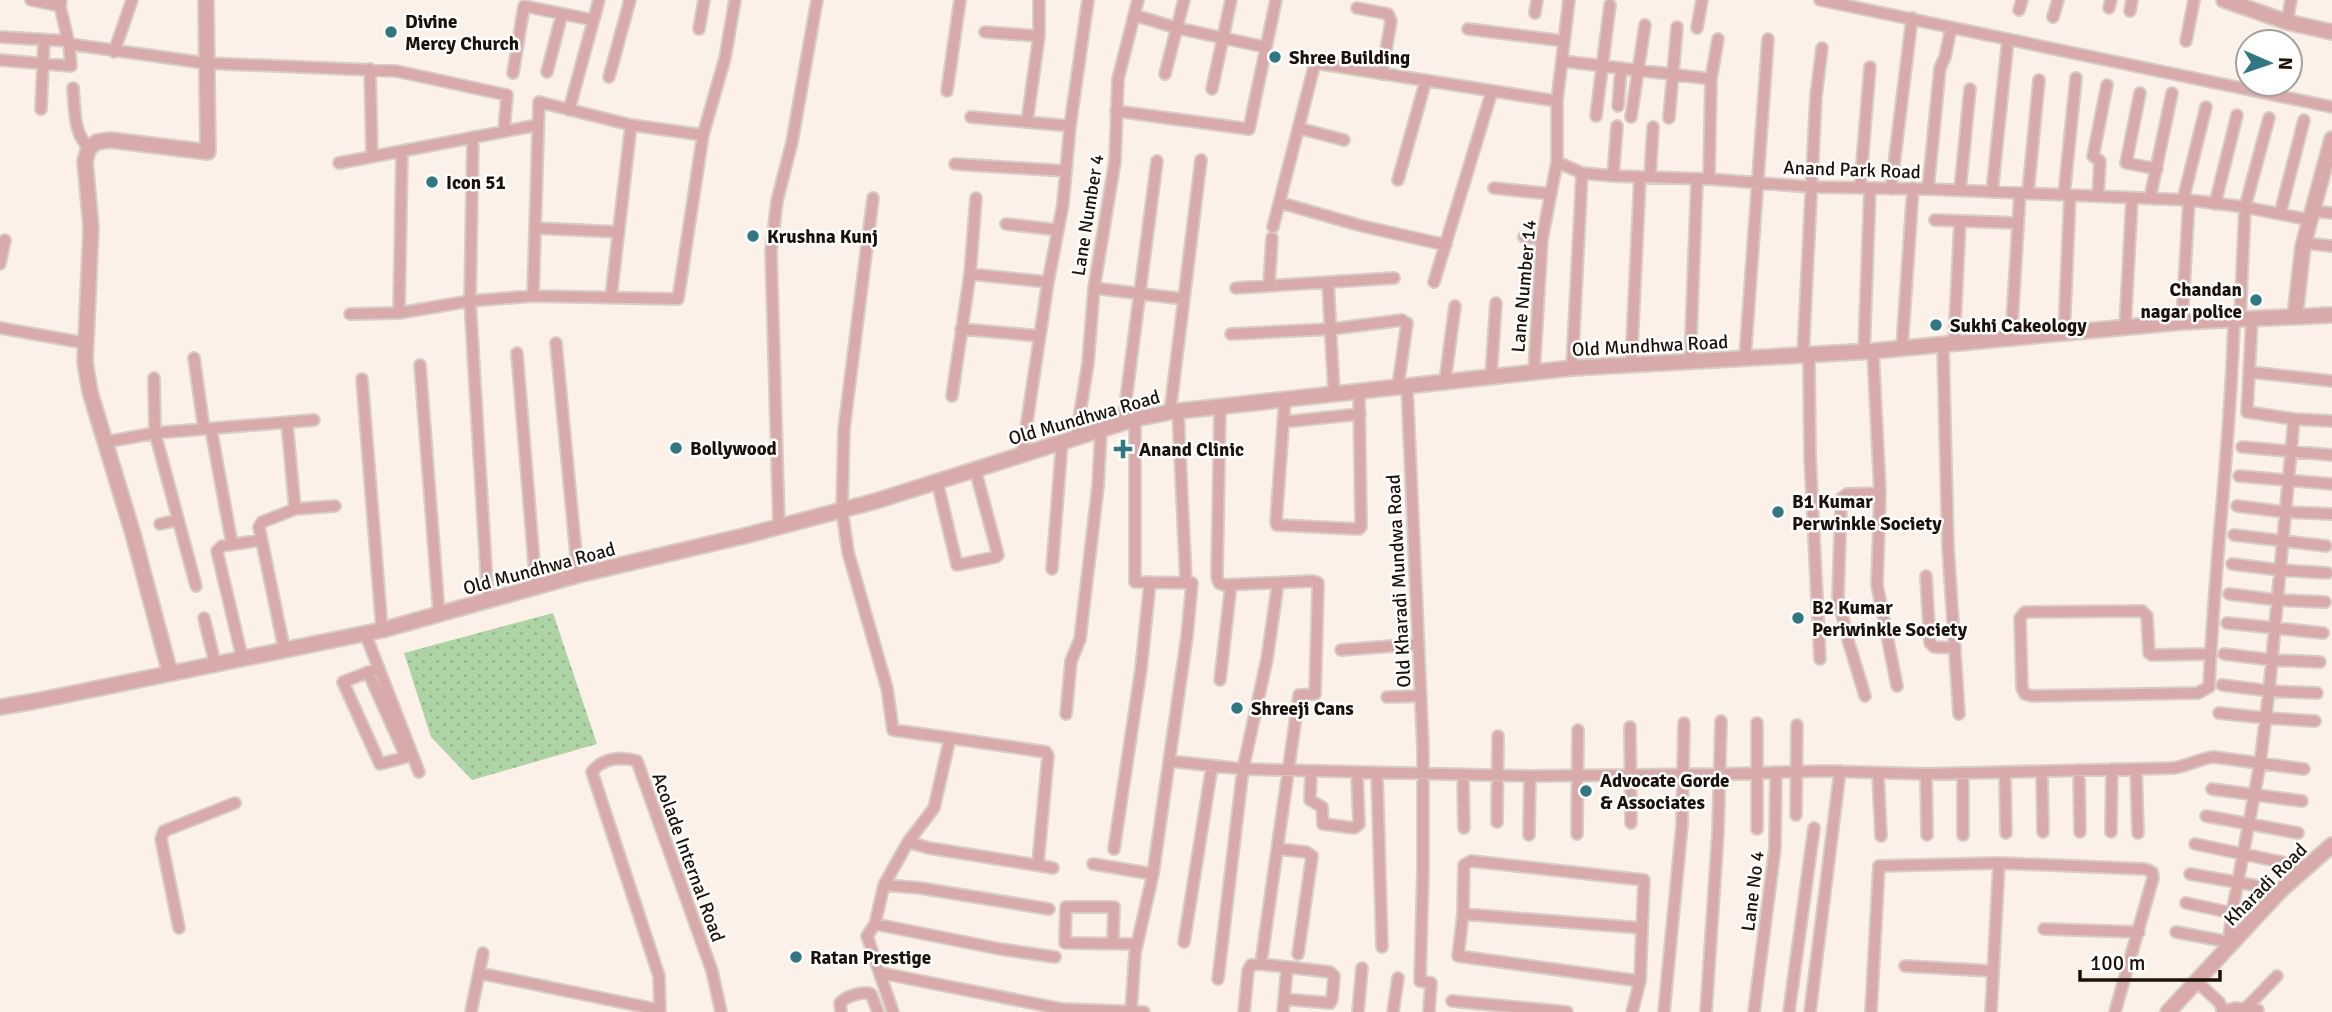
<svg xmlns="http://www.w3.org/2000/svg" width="2332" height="1012" viewBox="0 0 2332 1012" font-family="Signika,sans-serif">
	<defs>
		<pattern id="park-dots" width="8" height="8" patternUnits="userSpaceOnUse" patternTransform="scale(1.75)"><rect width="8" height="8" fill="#aed3a4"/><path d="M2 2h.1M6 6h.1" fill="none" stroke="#95b48c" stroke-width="1.8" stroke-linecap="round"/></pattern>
	</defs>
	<rect width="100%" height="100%" fill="#fcf1e8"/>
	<!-- park -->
	<path fill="url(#park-dots)" d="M553,613l44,131 -125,36 -41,-43 -27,-84z"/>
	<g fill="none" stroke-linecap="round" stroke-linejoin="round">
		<!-- minor casing -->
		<g stroke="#d8cdc4" stroke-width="14">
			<path id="minor" d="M31,0l29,6
				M1820,0l512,107
				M1357,8l31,6 3,7 -9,53
				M2109,8l2,-8
				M2019,10l3,-10
				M2130,11l2,-11
				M1535,13l2,-13
				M1134,15l43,13 88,19
				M2053,17l5,-17
				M2287,22l4,-22
				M1697,28l5,-28
				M699,29l5,-29
				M1468,29l96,12
				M985,32l54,4
				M0,37l69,4
				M2186,41l8,-41
				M69,44l136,19 191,8 111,24 -3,36
				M114,52l18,-52
				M0,60l71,6 -2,-22 -9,-38 1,-6
				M1562,61l149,18
				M370,69l2,88
				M547,72l15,-58
				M513,73l11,-67 69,14
				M1165,74l19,-74
				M609,77l21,-77
				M73,88c2,21 0,45 16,60
				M1212,89l19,-89
				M947,91l13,-91
				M2140,93l-14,70 31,6
				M1618,106l3,-38
				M41,109l3,-69
				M569,110l30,-110
				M1116,111l133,18 27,-129
				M1596,116l14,-111
				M971,117l99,9
				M1631,117l14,-92
				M1669,118l8,-91
				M1027,122l12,-86v-36
				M1298,128l46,12
				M473,137l-3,164 18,301
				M1557,162l25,11 31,3 96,3 103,8 116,2 261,11 56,7 65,13
				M339,163l199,-38
				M955,164l111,7
				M1613,176l4,-50
				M1650,177l3,-50
				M1709,179l2,-100 7,-40
				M1398,180l28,-100
				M1494,188l57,6
				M1860,188l10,-121
				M1891,189l21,-171
				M1928,189l12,-121 5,-11 6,-29
				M1960,190l10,-101
				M1992,192l16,-153
				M2028,193l11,-113
				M2064,195l12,-117
				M2098,196l2,-35 -7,-5 14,-71
				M873,198l-29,231 -2,81 6,42 39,136 6,42 57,8 -16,70 -26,34 -24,43 -9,39 -8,12 26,76
				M2150,198l22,-105
				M2183,200l23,-93
				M1281,203l81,23 84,19
				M2215,204l22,-89
				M2312,211l20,2
				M2280,214l24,-94
				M1935,220l83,3
				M1006,224l52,6
				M1273,227l42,-164 242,38
				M535,228l84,4
				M1524,237l18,2
				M2304,243l28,3
				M0,264l5,-24
				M970,274l78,8
				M1434,282l58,-191
				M1328,283l6,110
				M1269,286l3,-48
				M1094,288l90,11
				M1236,288l158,-10
				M533,296l6,-194 92,23 72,10
				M611,297l20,-172
				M399,313l3,-162
				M350,314l49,-1 71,-12 63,-5 145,3 25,-164 22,-77 10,-58
				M2240,319l5,-112 24,-89
				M2182,322l7,-122
				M0,328l85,15
				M2125,328l7,-130
				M961,329l79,7
				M1231,334l101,-5 70,-9
				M2064,334l6,-139
				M2011,339l9,-146
				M556,343l22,232
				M1954,343l6,-122
				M1943,344l5,203 11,167
				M1902,348l11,-160
				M1864,351l6,-162
				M1873,351l7,142 -3,92 20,101
				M517,353l19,234
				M1803,355l13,-259 6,-48
				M1809,355l1,101 10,203
				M194,358l10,71
				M1745,358l23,-319
				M1690,362l7,-183
				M420,365l19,249
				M1631,366l9,-189
				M1572,368l10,-195
				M1534,372l8,-133 15,-77v-61l12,-101
				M2249,372l83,9
				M1491,376l5,-73
				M154,378l1,55 41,153
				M362,379l20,251
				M1445,381l10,-75
				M1407,385l16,363v123l-3,110 11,2 -2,29
				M1398,386l9,-63
				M952,396l18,-122 6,-76
				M1285,399l-9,123 1,3 82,4 2,-2 -2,-136
				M1220,406l-3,171 2,6 5,2 89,-4 5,2v5l-3,106 -16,1 -37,261
				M1178,411l8,171
				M1170,412l31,-252
				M2294,419l38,2
				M1123,422l34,-261
				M1283,422l77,-8
				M211,429l21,115
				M1076,438l12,-75 6,-75 21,-127 3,-82 20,-79
				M106,442l49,-9 159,-13
				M2242,447l90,8
				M1022,455l26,-173 15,-78 7,-78 18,-126
				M2239,476l93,8
				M937,481l20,84 39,-8 2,-2 -23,-86
				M2237,506l48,6 47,2
				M295,509l40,-3
				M160,524l18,-4
				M779,526l-8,-275 6,-50 15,-59 25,-142
				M2234,535l92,11
				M2232,564l48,6 47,3
				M1052,569l10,-127
				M1926,576l4,67 4,4 21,1
				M2229,594l48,6 48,2
				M204,618l11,45
				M2227,623l96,10
				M365,633l54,139
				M284,648l-25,-121 3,-5 33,-13 -8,-86
				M1341,650l77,-6
				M2210,654l-58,1 -3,-2 -2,-37 -5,-5 -117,1 -5,6 2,70 3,6 7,2 166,-3 11,-6c5,-123 22,-245 25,-368
				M2224,654l48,6 48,2
				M242,657l-25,-106 5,-5 39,-6
				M368,672l38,85 -26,7 -37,-82 36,-14
				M1220,680l11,-95
				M2222,685l47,6 48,2
				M1865,696l-17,-56 -10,-43 3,-91 1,-8 5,-4 33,-1
				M1387,697l34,-1
				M2219,713l47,5 49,3
				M1066,714l5,-53 9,-22 18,-153 3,-56
				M1630,727l1,96
				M1169,761l74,8 287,7 189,-2 105,-3 102,3 247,-6c15,-2 28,-10 41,-11l90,12
				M2136,769l2,64
				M2079,770l1,62
				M1311,771l-1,29 12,7 1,17 31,4 5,-4 -2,-51
				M2042,771l1,61
				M2005,772l1,61
				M1963,773v62
				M1377,774l5,173
				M1878,774l3,62
				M1926,774l1,61
				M1463,775l1,53
				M2212,789l90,12
				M1796,815l1,-90
				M2206,816l92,17
				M1497,822l1,-86
				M1757,829v-106
				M2111,832l1,-63
				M1577,834l1,-104
				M1529,835l1,-59
				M908,842l21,6 107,17 2,-2 10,-107 -2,-4 -96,-14
				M2195,844l110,23
				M1114,849l27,-180 9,-87
				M1278,849l28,3 6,4 -14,98
				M1093,864l60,10
				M1036,865l17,3
				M2190,874l91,16
				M884,885l36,3 129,21
				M2186,903l46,10
				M1463,914l179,14
				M875,924l125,25 55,8
				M179,928l-18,-89 3,-8 71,-28
				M2044,929l95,3
				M2176,932l53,10
				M1184,942l28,-176
				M1113,943l1,-36h-48l-1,36 72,1
				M2228,949l4,-36 28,-149 9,-73 25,-272 -47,-7 5,-94
				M1905,966l87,5
				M479,973l181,37
				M881,973l181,36 82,3
				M1218,979l25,-210 24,-110 11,-76
				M2197,982l22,20 5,10
				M1284,999l46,4 2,-4 2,-23 -4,-4 -43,-5
				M1452,1001l115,11
				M2245,1009l32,-33
				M1131,1011l4,-58 18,-79 34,-238 5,-53 -57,-1v-163
				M471,1012l12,-59
				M660,1012l-1,-36 -67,-204c10,-14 29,-16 45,-11l75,210 9,41
				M841,1012l-1,-9c6,-7 23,-12 31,-9l7,18
				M1244,1012l4,-41 3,-6 9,-1 27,3 -4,45
				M1358,1012l4,-44
				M1393,1012l5,-34
				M1632,1012l8,-31 4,-101 -173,-19 -7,4 -1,49 -5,42 182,25
				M1664,1012l18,-187 2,-102
				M1706,1012l12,-180 3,-111
				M1754,1012l21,-164 1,-76
				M1789,1012l25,-184
				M1810,1012l30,-241
				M1871,1012l8,-146 120,-3 146,6 7,3 1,6 -38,134
				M1991,1012l8,-149
				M2222,1012l13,-4 23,2"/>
		</g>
		<!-- tertiary casing -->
		<g stroke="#d8cdc4" stroke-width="18">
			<path id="tertiary" d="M2224,0l63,22 45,10
				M2295,316l8,-70 29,-107
				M170,673l-37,-139 -43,-142 -5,-30 6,-134 -6,-67 4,-13 8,-6 13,-2 98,12 -2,-152
				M0,707l36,-6 346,-71 196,-55 170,-40 128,-34 259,-82 35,-7 402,-44 301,-17 309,-29 150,-7
				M2168,1012l113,-122 51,-45"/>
		</g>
		<!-- minor -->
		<use href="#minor" stroke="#d8aaa9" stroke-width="10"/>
		<!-- tertiary -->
		<use href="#tertiary" stroke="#d8aaa9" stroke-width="14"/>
	</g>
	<!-- markers -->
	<g fill="#307782" stroke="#fff" stroke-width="2.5">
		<circle cx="391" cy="32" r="7"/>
		<circle cx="1275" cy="57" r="7"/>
		<circle cx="432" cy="182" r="7"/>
		<circle cx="753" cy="236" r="7"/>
		<circle cx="2256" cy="300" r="7"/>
		<circle cx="1936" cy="325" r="7"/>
		<circle cx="676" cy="448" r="7"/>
		<path d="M1119.5 438.5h7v7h7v7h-7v7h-7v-7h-7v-7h7z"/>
		<circle cx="1778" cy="512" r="7"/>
		<circle cx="1798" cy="618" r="7"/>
		<circle cx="1237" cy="708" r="7"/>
		<circle cx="1586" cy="791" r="7"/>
		<circle cx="796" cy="957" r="7"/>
	</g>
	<g text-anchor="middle" stroke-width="5" stroke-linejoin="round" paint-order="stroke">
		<!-- poi labels -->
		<g font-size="19" font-weight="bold" fill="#1c120a" stroke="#fff" text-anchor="start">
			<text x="405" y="28">Divine<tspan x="405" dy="22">Mercy Church</tspan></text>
			<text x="1289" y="64">Shree Building</text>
			<text x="446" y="189">Icon 51</text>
			<text x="767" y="243">Krushna Kunj</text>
			<text x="2242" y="296" text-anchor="end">Chandan<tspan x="2242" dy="22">nagar police</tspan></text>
			<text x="1950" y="332">Sukhi Cakeology</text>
			<text x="690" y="455">Bollywood</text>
			<text x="1139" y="456">Anand Clinic</text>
			<text x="1792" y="508">B1 Kumar<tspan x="1792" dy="22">Perwinkle Society</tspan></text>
			<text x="1812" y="614">B2 Kumar<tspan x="1812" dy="22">Periwinkle Society</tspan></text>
			<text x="1251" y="715">Shreeji Cans</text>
			<text x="1600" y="787">Advocate Gorde<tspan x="1600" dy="22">&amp; Associates</tspan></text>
			<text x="810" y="964">Ratan Prestige</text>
		</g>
		<!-- street labels -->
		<g font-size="19" fill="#1c120a" stroke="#fff">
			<text transform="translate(1852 169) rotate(2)" y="7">Anand Park Road</text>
			<text transform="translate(1087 215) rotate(-81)" y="7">Lane Number 4</text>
			<text transform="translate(1523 286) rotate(-85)" y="7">Lane Number 14</text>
			<text transform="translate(1650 345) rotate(-3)" y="7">Old Mundhwa Road</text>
			<text transform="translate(1084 417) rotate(-16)" y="7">Old Mundhwa Road</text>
			<text transform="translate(539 568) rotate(-15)" y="7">Old Mundhwa Road</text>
			<text transform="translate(1398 581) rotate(-93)" y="7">Old Kharadi Mundwa Road</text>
			<text transform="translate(689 857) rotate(70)" y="7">Acolade Internal Road</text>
			<text transform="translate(2265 884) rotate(-45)" y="7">Kharadi Road</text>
			<text transform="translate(1752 891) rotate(-83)" y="7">Lane No 4</text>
		</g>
	</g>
	<!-- north arrow -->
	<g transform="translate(2269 63) rotate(92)"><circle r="33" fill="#ffffff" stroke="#a4a09d" stroke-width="2"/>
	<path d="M0-5L12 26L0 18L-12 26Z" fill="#307782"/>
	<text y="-10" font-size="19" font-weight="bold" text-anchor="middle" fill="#1c120a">N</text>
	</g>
	<!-- scale -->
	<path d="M2080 970v10h140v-10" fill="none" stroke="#1c120a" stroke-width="3.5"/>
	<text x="2090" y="970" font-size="21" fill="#1c120a" stroke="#ffffff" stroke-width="5" paint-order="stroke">100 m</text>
</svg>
